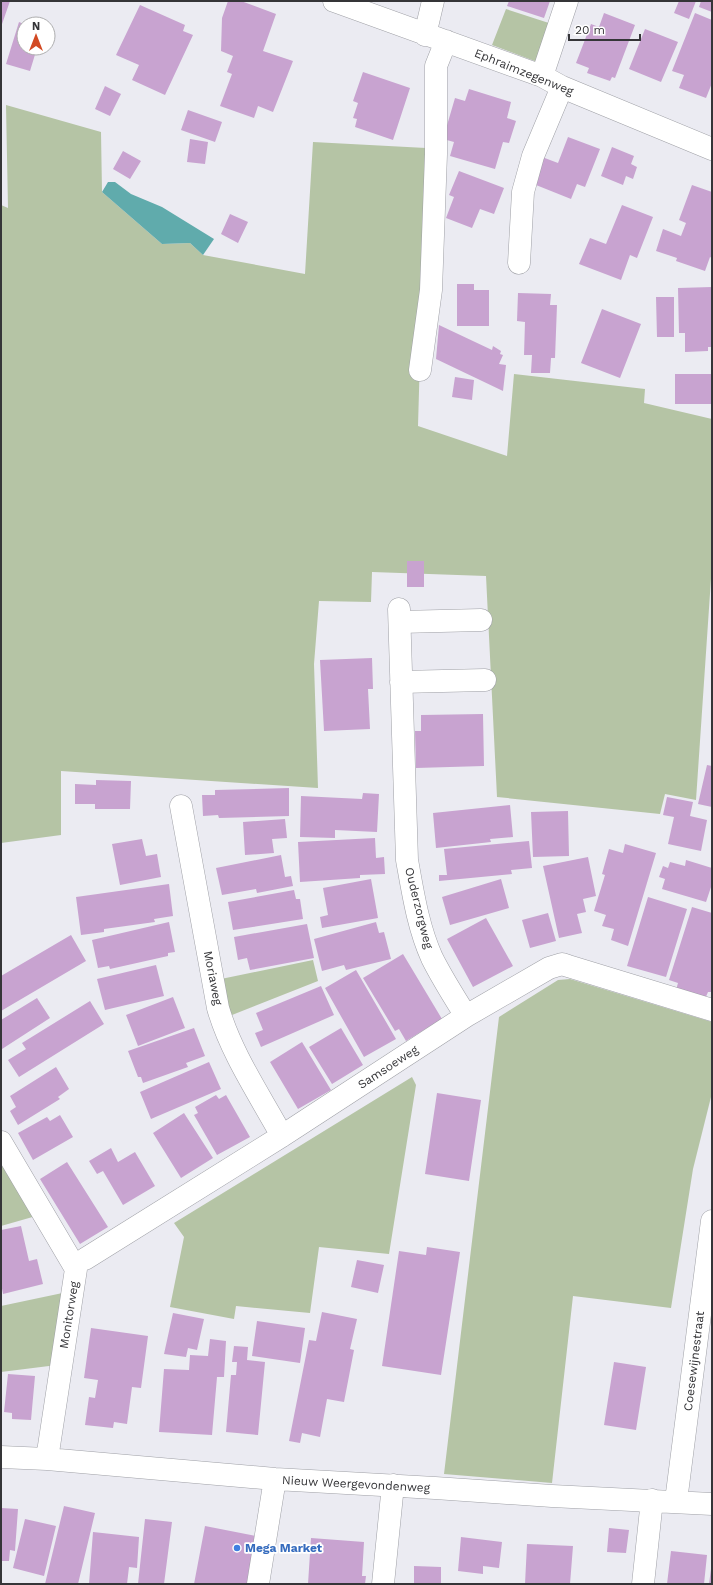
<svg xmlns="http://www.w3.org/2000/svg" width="713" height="1585" viewBox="0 0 713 1585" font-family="'Work Sans',sans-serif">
	<rect width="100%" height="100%" fill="#ebebf2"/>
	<!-- green -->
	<path fill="#b5c4a5" d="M506,9l49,16 -15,38 -48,-18z
		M6,105l95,27 1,60 60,52 28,-1 13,12 102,19 8,-132 113,6 -8,278 89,30 7,-82 131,15 -1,14 68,16v145l-16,236 -31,-6 -5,20 -163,-17 -11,-221 -114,-4 -1,30 -52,-1 -5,63 4,124 -257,-17v64l-60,8v-638l7,3z
		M313,960l5,21 -86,34 -9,-20 -2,-16z
		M570,979l142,43v71l-19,76 -22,139 -98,-12 -21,187 -108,-9 55,-457 59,-37z
		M412,1077l4,8 -27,169 -70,-7 -9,66 -74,-7 -2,13 -64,-12 14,-70 -10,-14z
		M1,1155l35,61 -35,10z
		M72,1291l-7,73 -64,8v-66z"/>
	<!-- water -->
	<path fill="#60abac" d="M108,182h7l16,12 31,13 52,32 -11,16 -13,-12 -28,1 -60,-52z"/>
	<!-- building -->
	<path fill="#c8a3d0" d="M1,1h9l-9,26z
		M228,1h13l35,13 -13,37 30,10 -20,51 -15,-6 -4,12 -34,-12 12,-32 -5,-2 6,-16 -12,-5 1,-33z
		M509,1h41l-6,17 -37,-12z
		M679,1h17l-7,18 -15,-6z
		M701,1h11v11l-13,-5z
		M140,5l45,20 -2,6 10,4 -28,60 -33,-15 7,-15 -23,-10z
		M604,13l31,12 -20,53 -3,-1 -2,4 -23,-8 2,-5 -13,-5 15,-39 8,3z
		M695,13l17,7v63l-6,15 -27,-10 5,-13 -12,-4z
		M19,22l5,2v24h13l-7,23 -24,-7z
		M645,29l33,13 -17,40 -32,-13z
		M363,72l47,16 -17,52 -38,-13 2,-8 -4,-1 5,-15 -5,-2z
		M105,86l16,8 -11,22 -15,-7z
		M469,89l42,13 -4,16 9,3 -7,22 -6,-1 -8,27 -45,-13 4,-14 -11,-3 12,-41 10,3z
		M188,110l34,12 -7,20 -34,-12z
		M568,137l32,12 -15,38 -8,-3 -6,15 -40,-16 11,-26 16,6z
		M190,139l18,3 -3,22 -18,-2z
		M612,147l22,9 -3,8 6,3 -4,12 -7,-3 -3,9 -22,-9z
		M123,151l18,10 -11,18 -17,-10z
		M459,171l45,17 -10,26 -14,-5 -8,19 -26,-10 8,-21 -5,-2z
		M692,185l20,7v66l-2,-1 -5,14 -29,-10 1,-3 -21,-7 7,-22 18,7 5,-13 -7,-3z
		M622,205l31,12 -16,41 -7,-3 -9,25 -42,-16 11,-26 16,6z
		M230,214l18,8 -10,21 -17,-9z
		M457,284h17v6h15v36h-32z
		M712,287v60h-4v4l-23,1v-19h-6l-1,-45z
		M518,293l33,1 -1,11h7l-2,53h-4l-1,15h-19l1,-18h-8l1,-33 -8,-1z
		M656,297h18v40h-17z
		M602,309l39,15 -21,54 -39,-15z
		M439,325l53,25 1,-4 8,5 -1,3 3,1 -4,9 7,1 -3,26 -67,-32z
		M675,374h37v30h-37z
		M455,377l19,3 -2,20 -20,-3z
		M407,561h17v26h-17z
		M372,658l1,31h-5l2,40 -46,2 -4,-71z
		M483,714l1,52 -68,2 -1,-37h6v-16z
		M707,765l5,1v41l-14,-3z
		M96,780l35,1 -1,28h-35v-5h-20v-20l21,1z
		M289,788v28l-70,2 -1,-3 -15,1 -1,-21h13v-5z
		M363,793l16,1 -2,38 -42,-2v8l-35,-1 1,-41 61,3z
		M667,797l26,5 -3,14 17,4 -6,31 -33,-7 6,-27 -11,-2z
		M510,805l3,32 -23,2 1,3 -55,6 -3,-35z
		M568,811l1,45 -36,1 -2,-45z
		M285,819l2,19 -15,1 2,14 -29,2 -2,-33z
		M375,838l1,20 8,-1 1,17 -25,1v3l-60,4 -2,-40z
		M142,839l4,17 11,-2 4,23 -41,8 -8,-41z
		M529,841l3,27 -21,2 1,4 -73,7v-6h8l-3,-26z
		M625,844l31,9 -28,93 -17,-6 3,-11 -12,-3 4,-11 -12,-4 11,-36 -3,-1 7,-25 14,4z
		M281,855l4,22 6,-1 2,10 -36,7 -1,-4 -34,6 -6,-27z
		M588,857l8,39 -13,3 3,13 -9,2 5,19 -23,5 -16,-72z
		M686,860l26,8v16l-6,18 -44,-13 3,-10 -6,-2 4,-11 5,2 2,-6 15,4z
		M371,879l7,39 -56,10 -2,-11 8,-2 -5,-27z
		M501,879l8,29 -59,17 -8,-28z
		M169,884l4,32 -19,3 1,3 -51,7v3l-23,3 -5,-38z
		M294,890l2,9h4l3,20 -70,11 -5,-28z
		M648,897l39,12 -21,68 -39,-11z
		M692,907l20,6v79h-4l-3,7 -29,-9 2,-7 -9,-3z
		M548,913l8,28 -26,7 -8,-28z
		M486,918l27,48 -40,21 -26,-48z
		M169,922l6,30 -7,1v3l-58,13 -1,-3 -11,2 -6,-28z
		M376,922l3,11 5,-1 7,27 -45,11 -2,-5 -22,6 -8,-32z
		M307,924l7,34 -64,12 -3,-12 -9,2 -4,-23z
		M71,935l15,26 -85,50v-35z
		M403,954l39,65 -36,22 -7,-12 -4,2 -32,-53z
		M156,965l8,31 -59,14 -8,-31z
		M356,970l40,69 -32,18 -39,-69z
		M321,986l13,29 -73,32 -6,-14 8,-3 -7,-17z
		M173,997l12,31 -47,18 -12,-31z
		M37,998l13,20 -48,31 -1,-29z
		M90,1001l14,23 -85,53 -11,-17 18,-11 -4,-6z
		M194,1028l11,28 -19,7 2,4 -45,16 -2,-6h-3l-10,-26z
		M341,1028l22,37 -31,19 -23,-37z
		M302,1042l29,48 -33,19 -28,-47z
		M209,1062l12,27 -70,30 -11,-27z
		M56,1067l13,22 -11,8 2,2 -42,26 -8,-14 6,-4 -6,-11z
		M437,1093l44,7 -12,81 -44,-7z
		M216,1095l3,4 7,-4 24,42 -33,18 -23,-40 4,-2 -3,-6z
		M184,1113l29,45 -32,20 -28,-45z
		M60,1115l13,22 -40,23 -15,-27 29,-16 3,4z
		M111,1148l7,14 17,-10 20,34 -32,19 -20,-34 -6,3 -8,-13z
		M67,1162l41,65 -28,17 -40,-65z
		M21,1226l8,35 8,-2 6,25 -40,10 -2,-11v-53z
		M427,1247l33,5 -19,123 -59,-9 17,-115 27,4z
		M357,1260l27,5 -6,28 -27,-6z
		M322,1312l35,7 -7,30 4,1 -10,52 -17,-3 -7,38 -18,-4 -2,10 -11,-2 20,-101 7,1z
		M173,1313l31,6 -7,31 -9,-2 -2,9 -22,-3z
		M257,1321l48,7 -5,35 -48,-7z
		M91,1328l57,8 -7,52 -9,-1 -5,37 -13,-2 -1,6 -28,-3 4,-28 6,1 3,-18 -14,-2z
		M210,1339l16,2 -2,36h-7l-5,58 -53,-3 5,-63 25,1 1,-15 18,1z
		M234,1346l14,1 -1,13 18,2 -7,73 -32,-3 5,-57h5l1,-13h-5z
		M614,1362l32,5 -10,63 -32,-5z
		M8,1374l27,2 -4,44 -19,-1v-6l-8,-1z
		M64,1506l31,7 -17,71h-33z
		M1,1508l17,1 -3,42 -5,-1 -1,11h-8z
		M25,1519l31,7 -12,50 -31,-8z
		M145,1519l27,3 -8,62h-26z
		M205,1526l56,11 -9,47h-58z
		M609,1528l20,2 -3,23 -19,-1z
		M93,1532l46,5 -2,31 -8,-1 -2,17h-38z
		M461,1537l41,5 -3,26 -16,-2v8l-25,-3z
		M311,1538l53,4 -2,34h4l-1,8h-57z
		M527,1544l46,2 -3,38h-45z
		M671,1551l36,4 -3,29h-37z
		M414,1566l27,1v17h-27z
		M711,1569l1,15h-3z"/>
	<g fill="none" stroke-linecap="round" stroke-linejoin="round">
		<!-- minor casing -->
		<g stroke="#9fa0a6" stroke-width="23">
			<path id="minor" d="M334,1l208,75 20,11 150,62
				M425,35l8,-34
				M542,76l25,-75
				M519,263l4,-71 10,-36 29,-69
				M420,370l11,-80 5,-136v-88l10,-25
				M399,609l8,251c6,33 11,67 25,98 10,20 22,39 34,58
				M400,622l81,-2
				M401,682l84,-2
				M181,806l37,202c13,45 41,86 64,128
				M1,1142l75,127 -29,190
				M85,1259l197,-123 184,-120 83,-48 13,-4 6,2 144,44
				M1,1457l46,2 228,20 160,9 117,8 160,8
				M676,1501l36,-280
				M258,1584l17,-105
				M383,1584l10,-99
				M643,1584l9,-84"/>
		</g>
		<!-- minor -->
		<use href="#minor" stroke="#fff" stroke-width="22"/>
	</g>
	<!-- markers -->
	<circle fill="#3f7fe0" stroke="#fff" stroke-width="1.5" cx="237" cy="1548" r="4"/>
	<g text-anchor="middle" stroke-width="3.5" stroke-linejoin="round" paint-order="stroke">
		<!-- street labels -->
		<g font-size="12" fill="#353538" stroke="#fff">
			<text transform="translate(524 72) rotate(22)" y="4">Ephraimzegenweg</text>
			<text transform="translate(419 908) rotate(76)" y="4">Ouderzorgweg</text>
			<text transform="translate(213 978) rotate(79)" y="4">Moriaweg</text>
			<text transform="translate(388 1067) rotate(-33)" y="4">Samsoeweg</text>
			<text transform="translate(69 1315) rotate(-81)" y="4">Monitorweg</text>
			<text transform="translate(694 1361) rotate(-83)" y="4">Coesewijnestraat</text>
			<text transform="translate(356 1484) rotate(3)" y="4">Nieuw Weergevondenweg</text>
		</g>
		<!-- shop labels -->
		<g font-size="12" font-weight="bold" fill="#366cbe" stroke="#fff" text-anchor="start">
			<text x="245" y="1552">Mega Market</text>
		</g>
	</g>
	<!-- border -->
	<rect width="713" height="1585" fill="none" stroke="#353538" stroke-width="4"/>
	<!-- north arrow -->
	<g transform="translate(36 36)"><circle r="19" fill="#ffffff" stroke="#aeaeaf"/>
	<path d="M0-3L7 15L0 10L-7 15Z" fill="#d24923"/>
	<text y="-6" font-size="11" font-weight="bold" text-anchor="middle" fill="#353538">N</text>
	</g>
	<!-- scale -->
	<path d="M569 34v6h71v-6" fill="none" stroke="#353538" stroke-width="2"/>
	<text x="575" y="34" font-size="12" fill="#353538" stroke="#ffffff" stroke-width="3" paint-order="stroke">20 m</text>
</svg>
